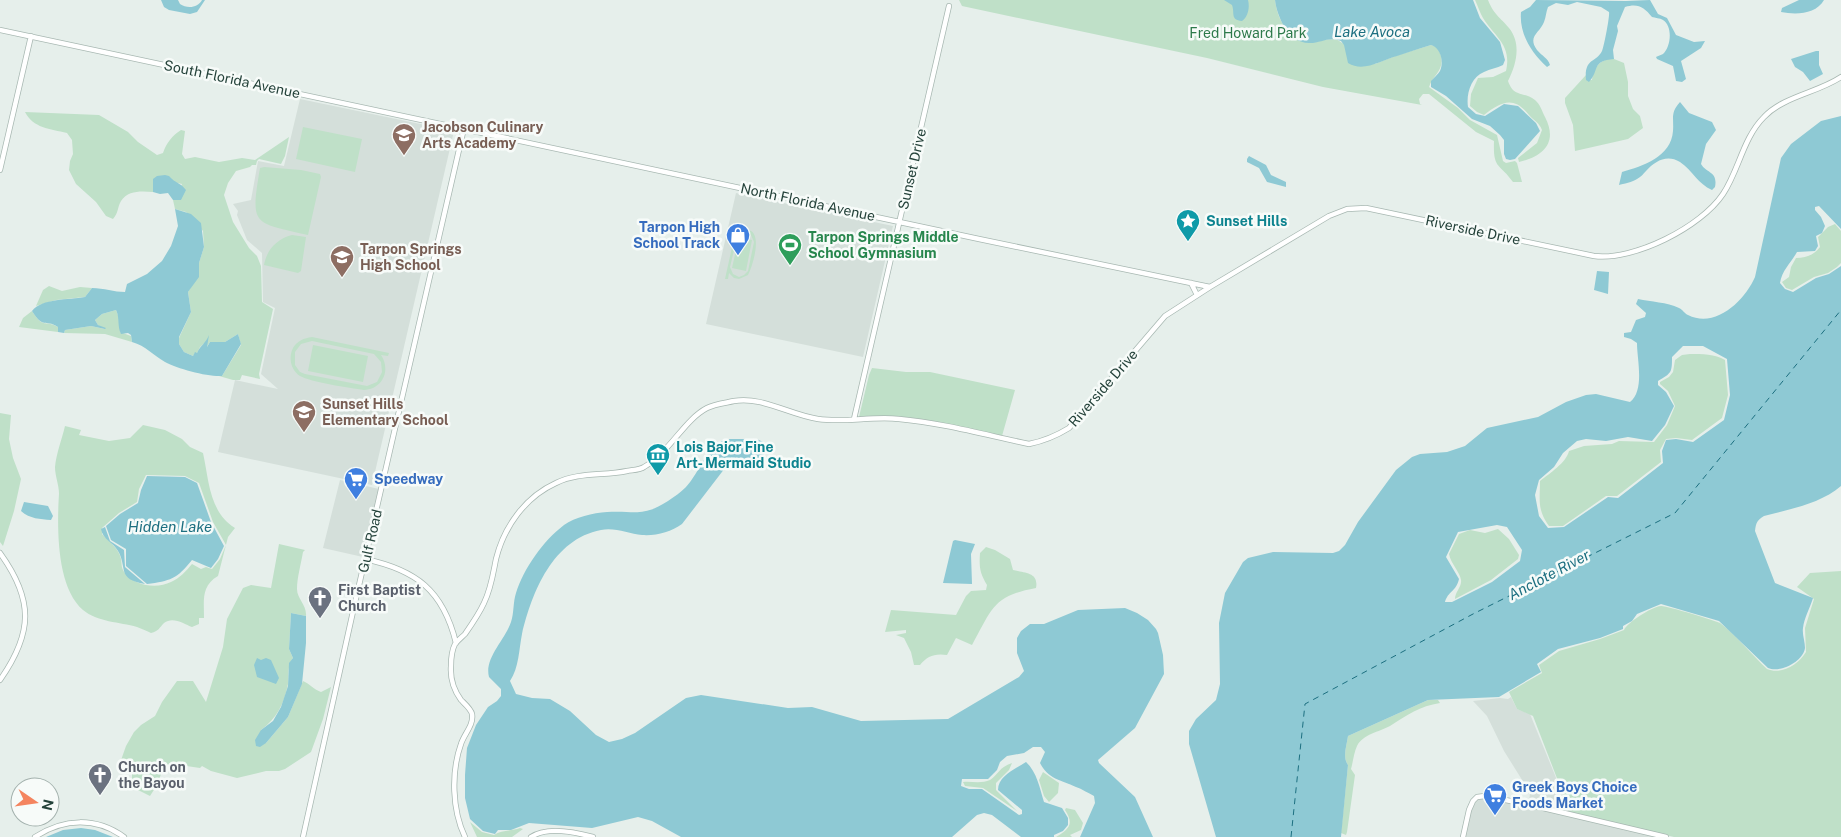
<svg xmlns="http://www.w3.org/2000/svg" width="1841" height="837" viewBox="0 0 1841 837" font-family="'Public Sans',sans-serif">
	<rect width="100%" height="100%" fill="#e6efeb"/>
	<!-- built -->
	<path fill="#d4dfda" d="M300,99l154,32 -82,354 -154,-33 17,-72 43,9 -17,-15 14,-66 -12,-6 -1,-49 -15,-13 -10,-25 1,-4 -5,-7 18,-4 7,-39 26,5z
		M736,193l157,33 -30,131 -157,-33z
		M340,480l39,9 -16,68 -40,-9z
		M1511,697l6,12 13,5 40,98 -41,-10 1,-9 -3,-9 -3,-1 -20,-32 -17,-35 -14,-15 27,-3 8,1z
		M1485,798h7l165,39h-192l6,-26 4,-8 4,-4z"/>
	<!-- green -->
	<path fill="#bfe0c8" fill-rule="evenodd" d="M959,0h316c3,21 9,27 24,41l37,-2 39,25 20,-8 36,-11c5,1 7,3 9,8 6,17 -7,21 -11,34l29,21 12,12 27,15 6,26 3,2 9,-2 2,2 5,19h-9c-14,-20 -20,-12 -19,-41l-18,-9 -47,-38h-6l-4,5 1,5 2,1 -99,-18 -116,-29 -245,-52z
		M1475,0h13c6,15 12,17 21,28 13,16 7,37 -1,53 6,17 15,10 27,19 5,4 7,11 10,17 13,25 -1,39 -26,45l-1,-4 19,-15 5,-13c-3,-8 -8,-9 -13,-15 -15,-19 -27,-14 -45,0l-7,-3 -7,-6 1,-12 7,-16 15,-1 13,-6c6,-26 -11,-34 -23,-53 -3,-5 -5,-12 -8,-18z
		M1608,59h6l10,4 4,19v14l5,13 7,7 3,12 -15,11 -53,12 -2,-26 -8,-22v-5l21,-23v5h6c1,-11 6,-18 16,-21z
		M25,112l74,3 29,17 10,10 19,13 6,-2c4,-11 9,-17 18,-23l4,1 -3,23 3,5 10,-2 24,5 23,-4 13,2 34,-23 -4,19 -4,8 -22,-5 -2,2 -1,4h-4l-2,2 -14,4 -8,12 -4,12 9,27 16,26 8,8 4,10 1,36 11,7 -14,65 1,5 -18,-4 -2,5h-7l-14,-4h3l19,-31 -3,-11 -13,8h-15l-4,6 1,-7 -7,6 -3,6h-2l-2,3 -9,-4 -5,-8v-6l12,-26 -3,-20 4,-7 12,-38 -1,-16 -17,-19 -11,-3 -2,-9 4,-1 5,-15 -9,-2 -20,7v3c-11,-1 -25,-2 -32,9 -4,7 -2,11 -8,18l-7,-3 -10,-14 -20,-18 -7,-14 1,-9 3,-7 -1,-14 -5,-7c-17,-4 -34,-5 -42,-21z
		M303,127l59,12 -7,33 -59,-13z
		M264,167l37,3 19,4 1,3 -13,58c-55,-13 -58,-8 -48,-67z
		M1835,224l6,7v32l-4,4 -9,6 -14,4 -22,13 -6,-2 -4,-6 7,-5 2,-10 5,-9c10,0 18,-3 24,-11l-2,-10 10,-10z
		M736,229h3v3c27,-12 15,32 9,43l-9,4 -5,-1 -5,-5 -1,6h-3zM744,233l7,2 3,7 -6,29 -4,4 -5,2 -6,-3 -3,-7 7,-29z
		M292,235l14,2 -5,34 -3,2 -34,-8c3,-16 13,-26 28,-30z
		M739,237l13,3 -6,31 -14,-3z
		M49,286l13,5 18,-4 12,1 -7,9 -29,3 -20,6 7,-16z
		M116,310l4,11v11l11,4 1,6 -27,-8 -41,-1 1,-3 26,-4 14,3 -7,-4 -3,-5 7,-6z
		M32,311c12,19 12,8 26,16v5l-39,-5 4,-9z
		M312,337l77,16 -1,3 -7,-1c10,15 2,34 -17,35 -14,-2 -54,-8 -64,-14 -9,-6 -12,-18 -7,-28 4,-7 11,-10 19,-11zM312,341l62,13 7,8 1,10 -5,10 -10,4 -62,-12 -5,-2 -5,-7v-13l6,-8z
		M313,345l55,11 -5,26 -55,-11z
		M1690,354c12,0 25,0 35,6l3,35 -6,23 -30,22 -16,-2 -10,1 -6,11 1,12 -44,34h-11l-43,30h-14c-12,-17 -9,-25 -9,-45 10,-8 26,-18 29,-30l15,-5 28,-2 7,-3 35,1 13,-17 8,-19 -7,-15 -8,-7v-2l9,-5 4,-5 2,-12 7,-5z
		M872,368l34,4h24l85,18 -13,46 -98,-19h-45l10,-42z
		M0,413l11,2 -2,24 4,19 8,21 -7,32 -11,35 -3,-4z
		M143,425l22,5 17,9 8,8 13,6c6,27 6,59 32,75l-7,9 -10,39c-17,10 -14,24 -14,42h-5v6l-7,3c-8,-3 -19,-11 -28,-4 -5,5 -5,8 -13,10 -4,-2 -9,-4 -14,-6 -17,-5 -40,-5 -54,-17 -27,-23 -26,-84 -24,-116 0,-9 -4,-18 -4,-27 1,-13 7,-28 10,-41l16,4 -2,5 30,6 21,-3zM146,475l39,1 14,7 14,39 13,23 -6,14 -8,10 -6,-2 -5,2 -9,-5c-5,6 -13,15 -21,18 -14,7 -36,4 -46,-9 -4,-5 -3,-8 -4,-14 -2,-10 -12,-18 -19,-25v-6l17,-15 18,-11 2,-13z
		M1498,529l11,10 10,16 -1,4 -27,21 -36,19c0,-7 7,-12 6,-19 -1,-8 -10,-16 -12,-26l10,-20 11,-4 15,3z
		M279,544l26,6 -2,2c-2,12 -6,26 -6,37 0,10 10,16 9,27l-15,-3 -2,36 4,9c-6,7 -4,17 -5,26 -4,20 -11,34 -27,46l5,13 22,-26 15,-36c7,3 10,8 18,11l10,-5 -8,32 -12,33 -26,17 -6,2h-13l-29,7 -26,-7 -9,-5 -2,2 -27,-4 -9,2 -7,19 -7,11 -16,-8 -2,-7v-14l-10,-1 -2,-3 6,-17 8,-14 7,-7 14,-9 7,-14 15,-21h16l13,21 17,-55 4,-28 16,-31 8,-3 20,3z
		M986,547l9,3 15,9 3,11c12,3 26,2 23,18 -44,8 -44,22 -64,57l-16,-7 -9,17c-12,-2 -20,1 -27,10h-6l-3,-13 -7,-14 -8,-3 10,-2v-3l-21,2 6,-22 65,5 10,-19 5,-5 15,-1 1,-5c-7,-12 -8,-17 -7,-32z
		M1841,571v266h-167l-104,-25 -37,-96 -16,-7 -8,-17 33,-19 -3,-8 20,-14 41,-12 24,-9c3,-7 27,-23 37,-24 4,-1 55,15 59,17 16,12 32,32 47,46 14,6 31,-4 39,-17l-1,-24 9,-29 -17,-12 13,-14z
		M1428,700h10l2,3c-20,3 -33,12 -50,23 -11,6 -27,8 -33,20 -3,6 -4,16 -6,23l4,6 -8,57 -1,3 -5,-2 7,-68c-6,-8 -1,-20 0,-29z
		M1012,763l-3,7 -13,13v7l21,21 -34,-23 -18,-2 -2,-4c8,-1 18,2 27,-2 8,-5 9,-13 22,-17z
		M1043,772l16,11 -1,10 -9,9 -5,-6 -5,-16z
		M1066,808l9,2 8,13 -2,7 -11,5 2,2h-16c12,-8 19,-12 9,-27z
		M470,822l12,10 12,3c7,-5 18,-4 26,-7l3,1 -11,8h-35z"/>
	<!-- water -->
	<path fill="#8ec9d4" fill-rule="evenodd" d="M161,0h17l2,4c7,5 18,4 22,-4h3l-8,12 -7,2 -21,-4 -5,-3z
		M1224,0h24c2,7 0,17 -6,21 -12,-1 -7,-8 -10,-16z
		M1275,0h198l7,18 20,24 5,18 -2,5c-6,3 -13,4 -19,7 -13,5 -18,22 -16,35l8,7 9,2 19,-12 14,2 18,17 4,8 -25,28 -5,1 -4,-1 -2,-5v-14l-4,-5 -10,-9 -18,-7 -26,-23 -15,-9v-6c3,-3 7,-7 9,-10 4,-9 1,-23 -9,-26 -12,4 -23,7 -34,11 -16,4 -33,17 -49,7l-4,-18 -3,-4c-12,-5 -20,2 -31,2 -21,1 -33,-26 -35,-43z
		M1536,0l90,1 24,-1 8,14 9,4 9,17 18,7 11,-1 -4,7 -20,13 5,18 -4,3 -6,-1 -3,-15 -16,-7 -1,-2c2,-1 5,-2 7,-3 8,-7 10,-28 0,-34 -3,-2 -8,-2 -11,-3 -8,-10 -14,-14 -27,-10l-8,19 1,5 -5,19 1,9c-23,2 -14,11 -25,23l-3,-2c-2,-22 10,-17 16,-29 2,-4 8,-36 7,-39l-8,-5 -24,-5 -9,3 -12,-2 -8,4c-2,5 -2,10 -4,15 -4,11 -17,14 -7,28 5,6 11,8 13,15l-3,2c-16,-14 -28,-34 -26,-55l9,-5z
		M1799,0h25c-8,14 -27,15 -43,12l1,-4z
		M1816,51h3v14l4,9 -13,7 -7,-9 -8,-5 -4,-8z
		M1680,102l9,11 23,9 4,8 -10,14 -5,20c6,10 17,7 14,23l-3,3c-14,-6 -19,-19 -32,-28 -13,-8 -25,-1 -34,9 -3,3 -5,6 -9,8 -4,3 -14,5 -18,6l3,-13c21,-6 49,-15 51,-41 1,-13 -3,-18 7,-29z
		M1841,116v113l-22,-23 -4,1v3l6,7 4,9 -3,7 -6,3 2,10 -3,5 -18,1c-6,11 -15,18 -17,31l5,6 8,3 23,-14 13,-4 12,-8v220c-21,18 -51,23 -77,30 -7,4 -8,7 -9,15l20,52 38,15c-3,10 -9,20 -10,30 -1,6 2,13 2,20 -2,14 -25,25 -37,20l-49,-47 -58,-17 -24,10 -5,7 -9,5v3l-23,9 -42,11 -21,15 4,8 -42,25 -71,3 -80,36c-1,9 -6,21 0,29l-7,72h-125l-27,-93v-13l7,-12 20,-19 4,-16 -1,-61 6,-30 18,-31 5,-4 25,-6 60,1 6,-2 6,-6 13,-23 38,-52 16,-13 8,-3 27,-2 18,-6 22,-18 51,-11 28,-15 20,-7 10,-1 34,8c15,-12 7,-42 7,-59l-6,-4 -7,-2v-4l7,-1 5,-12 9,-3 1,-4 -10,-9 2,-5c13,3 29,3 41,9 4,2 6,6 9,7 28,14 57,-15 67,-38l26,-119 10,-14 30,-23zM1683,346h20l24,13 3,36 -6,25 -31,22 -17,-3 -10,1 -4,11 1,12 -45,35 -10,-1 -44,30 -16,1 -9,-12 -4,-21 4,-15 15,-13 9,-14 14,-12 9,-2 20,2 22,-4 24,4 13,-16 9,-19 -8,-14 -8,-7v-4c14,-8 14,-9 14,-24zM1497,525l10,2 15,23 -2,11 -28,21 -40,20h-7c3,-11 11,-10 14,-23l-13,-22 12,-25z
		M1249,156l17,9 5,10 15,7v5l-19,-5 -8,-14 -12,-6v-3z
		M165,175l4,1c7,8 11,6 17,14l-5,10h-8l-5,-7 -8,1 -7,-2v-13l4,-3z
		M175,209l16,5 10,9 3,24 -5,16v14l-11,15 3,20 -12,25v7l5,8 9,4 2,-4 2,1c3,-7 9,-10 12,-18l-2,12 3,-5h15l13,-8 3,10 -19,32c-14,1 -44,-7 -57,-14 -12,-7 -19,-16 -33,-20l-1,-7 -3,-2 -7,1c-4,-8 -1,-16 -5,-24l-14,4 -7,6 3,5 8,3 -1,1 -14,-3 -26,4 -1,3 -6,-1v-5c-14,-9 -14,3 -26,-16 10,-13 37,-11 53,-14l7,-9c12,0 22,4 33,4l2,-8 20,-10 15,-13 9,-15 7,-20z
		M1597,271l12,1 -1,22 -14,-4z
		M727,439h30l8,4c1,9 -3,18 -10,24h-23l-7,1 -43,56c-11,8 -26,12 -40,11 -13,-1 -27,-8 -41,-5 -48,9 -69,62 -79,104 -3,15 -3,34 -12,47l6,13 16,4 18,1 20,12 26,24 13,7 13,-3 13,-6 51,-35 15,-3 87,13 24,-1 49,14 87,-2 71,-42 5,-6 -7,-18v-15l4,-7 9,-7h14l34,-14 47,-2 12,5 11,7 8,9 2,4 5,22 1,19 -29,54 -37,32 1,3 36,34 18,40h-73l15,-34 -1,-7c-6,-3 -12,-7 -18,-9 -15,-7 -28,-8 -36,-24l5,-11 -4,-5h-8l-9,6 -17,3 -7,6 -3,8 -9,9h-26l-1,7 8,3h13l37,26 3,-1v-4l-24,-20c0,-14 17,-21 28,-28 11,10 14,27 18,40l18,6 6,10v7l-5,6 -9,4v2h-33l-29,-22 -8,-2 -7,2 -25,22h-271l-29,-16 -14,-4 -46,11 -63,-5 -18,7h-13l-3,4 -12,-3 -13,-12 -5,-21v-23l2,-27 9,-23 12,-18 9,-6 4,-5v-7l-12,-12c-5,-19 16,-37 22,-55 3,-9 2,-20 5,-29 8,-25 27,-52 48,-68 11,-8 29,-12 43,-13 27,-2 35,6 61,-11 6,-4 13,-9 18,-14 14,-15 20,-41 41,-48z
		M147,476l38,1 12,6 14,39 13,24 -6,13 -7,9 -19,-8c-15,19 -22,21 -45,24l-21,-18v-17l-15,-9 -5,-14 14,-12 18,-11 3,-13z
		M24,502l24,4 5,10 -2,4c-11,-1 -21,-1 -30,-9z
		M105,527l5,14 14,9 1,17 20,17c-29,-5 -17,-16 -27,-33 -5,-9 -15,-11 -17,-22z
		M955,540l20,4 -4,10 1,30 -29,-1 10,-42z
		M291,613l15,3v27l-4,41 -14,33 -22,26 -6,4 -4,-1 -1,-6 6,-10 12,-9 8,-14 7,-21 1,-23 4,-5 -4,-9z
		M257,658l4,2 5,-2 5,2 8,18 -3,6 -19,-7 -3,-12z
		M81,828l14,2 18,7h-67l17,-7z"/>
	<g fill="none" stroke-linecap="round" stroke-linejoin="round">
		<!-- ferry -->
		<path stroke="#1c6f80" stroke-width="1" stroke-dasharray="6 5" stroke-linecap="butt" d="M1291,837l14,-133 168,-90 202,-101 166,-203"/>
		<!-- tertiary casing -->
		<g stroke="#a8b8b2" stroke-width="6">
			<path id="tertiary" d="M0,30l979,209 231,48
				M0,170l31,-134
				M1191,283l6,12
				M854,419l95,-413
				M0,553c34,47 33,80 0,127
				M365,559c51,11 78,31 91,84
				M35,837c29,-19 61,-20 89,0
				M303,837l51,-230 110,-479
				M465,837c-13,-27 -14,-65 -4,-93 3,-10 13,-19 11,-30 -1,-5 -7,-10 -11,-14 -8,-11 -11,-21 -10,-34 0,-7 1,-16 4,-22 3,-4 7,-7 10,-10 7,-10 14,-20 19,-31 7,-14 9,-29 12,-44 8,-32 29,-62 60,-76 22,-11 47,-7 71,-12 5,-1 13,-1 17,-4 26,-15 40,-47 63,-59 8,-4 18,-5 27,-7 28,-5 56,14 84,18 27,4 54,-3 81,0 44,4 87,16 130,25 15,-3 27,-8 40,-16l96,-112 45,-29 119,-71 18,-7 19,-1 228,48c40,5 107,-29 129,-62 16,-24 20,-56 41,-77 20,-21 53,-24 77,-40
				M531,837c16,-11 44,-5 62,0
				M1463,837l6,-27 4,-9 4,-4 8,-1 41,8 140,33"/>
		</g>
		<!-- tertiary -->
		<use href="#tertiary" stroke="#fff" stroke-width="4.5"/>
	</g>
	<!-- icons -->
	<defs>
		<g id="school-pin" transform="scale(1.25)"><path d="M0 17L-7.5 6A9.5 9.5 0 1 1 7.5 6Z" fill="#8d6e63" stroke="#f7fbf9"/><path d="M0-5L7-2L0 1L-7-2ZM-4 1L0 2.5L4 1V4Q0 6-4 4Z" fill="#fff"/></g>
		<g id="sight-pin" transform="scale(1.25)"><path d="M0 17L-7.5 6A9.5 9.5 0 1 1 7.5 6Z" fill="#0f9aa8" stroke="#f7fbf9"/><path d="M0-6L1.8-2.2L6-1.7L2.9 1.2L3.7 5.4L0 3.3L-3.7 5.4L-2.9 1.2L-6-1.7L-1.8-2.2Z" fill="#fff"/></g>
		<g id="shop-pin" transform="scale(1.25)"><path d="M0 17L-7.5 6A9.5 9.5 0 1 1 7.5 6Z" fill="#3f7fe0" stroke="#f7fbf9"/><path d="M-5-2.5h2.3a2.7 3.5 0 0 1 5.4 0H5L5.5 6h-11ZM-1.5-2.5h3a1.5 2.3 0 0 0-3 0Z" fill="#fff"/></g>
		<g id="stadium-pin" transform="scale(1.25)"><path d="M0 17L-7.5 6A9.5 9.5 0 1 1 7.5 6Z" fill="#2e9e5b" stroke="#f7fbf9"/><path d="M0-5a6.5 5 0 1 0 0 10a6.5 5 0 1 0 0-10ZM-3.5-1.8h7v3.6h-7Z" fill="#fff"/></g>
		<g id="museum-pin" transform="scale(1.25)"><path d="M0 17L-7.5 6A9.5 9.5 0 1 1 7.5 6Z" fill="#0f9aa8" stroke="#f7fbf9"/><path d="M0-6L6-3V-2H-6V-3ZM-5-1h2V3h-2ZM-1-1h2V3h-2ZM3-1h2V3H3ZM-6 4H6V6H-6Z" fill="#fff"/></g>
		<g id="supermarket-pin" transform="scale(1.25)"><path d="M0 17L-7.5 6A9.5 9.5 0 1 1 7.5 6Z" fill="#3f7fe0" stroke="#f7fbf9"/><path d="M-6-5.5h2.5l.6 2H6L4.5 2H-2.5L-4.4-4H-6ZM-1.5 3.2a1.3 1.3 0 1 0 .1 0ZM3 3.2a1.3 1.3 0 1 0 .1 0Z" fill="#fff"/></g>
		<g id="church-pin" transform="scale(1.25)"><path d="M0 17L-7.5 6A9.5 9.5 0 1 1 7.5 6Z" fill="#6b7280" stroke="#f7fbf9"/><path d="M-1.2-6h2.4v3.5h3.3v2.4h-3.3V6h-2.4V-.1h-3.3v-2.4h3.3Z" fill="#fff"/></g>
	</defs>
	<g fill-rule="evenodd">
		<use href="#school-pin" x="404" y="135"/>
		<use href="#sight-pin" x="1188" y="221"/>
		<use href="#shop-pin" x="738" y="235"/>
		<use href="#stadium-pin" x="790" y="245"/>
		<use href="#school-pin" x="342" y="257"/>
		<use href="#school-pin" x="304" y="412"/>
		<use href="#museum-pin" x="658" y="455"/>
		<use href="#supermarket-pin" x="356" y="479"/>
		<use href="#church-pin" x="320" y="598"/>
		<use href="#church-pin" x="100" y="775"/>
		<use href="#supermarket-pin" x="1495" y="795"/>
	</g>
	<g text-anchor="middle" stroke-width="5" stroke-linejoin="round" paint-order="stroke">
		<!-- park labels -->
		<g font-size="14" fill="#2d7a4b" stroke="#f7fbf9">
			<text x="1248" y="38">Fred Howard Park</text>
		</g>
		<!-- street labels -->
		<g font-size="14" fill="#24423a" stroke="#f7fbf9">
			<text transform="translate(232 79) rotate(12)" y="5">South Florida Avenue</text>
			<text transform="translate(912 169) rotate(-77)" y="5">Sunset Drive</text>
			<text transform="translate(808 202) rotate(12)" y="5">North Florida Avenue</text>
			<text transform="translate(1473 230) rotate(12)" y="5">Riverside Drive</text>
			<text transform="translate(1103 388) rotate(-49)" y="5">Riverside Drive</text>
			<text transform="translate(370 541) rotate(-77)" y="5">Gulf Road</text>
		</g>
		<!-- education labels -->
		<g font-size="14" font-weight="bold" fill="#785e54" stroke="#f7fbf9" text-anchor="start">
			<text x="422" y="132">Jacobson Culinary<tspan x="422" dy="16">Arts Academy</tspan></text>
			<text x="360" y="254">Tarpon Springs<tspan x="360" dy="16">High School</tspan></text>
			<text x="322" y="409">Sunset Hills<tspan x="322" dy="16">Elementary School</tspan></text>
		</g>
		<!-- culture labels -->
		<g font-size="14" font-weight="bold" fill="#0d838f" stroke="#f7fbf9" text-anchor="start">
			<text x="1206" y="226">Sunset Hills</text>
			<text x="676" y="452">Lois Bajor Fine<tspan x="676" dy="16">Art- Mermaid Studio</tspan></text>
		</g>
		<!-- shop labels -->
		<g font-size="14" font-weight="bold" fill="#366cbe" stroke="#f7fbf9" text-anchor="start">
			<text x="720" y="232" text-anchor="end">Tarpon High<tspan x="720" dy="16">School Track</tspan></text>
			<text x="374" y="484">Speedway</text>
			<text x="1512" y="792">Greek Boys Choice<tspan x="1512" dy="16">Foods Market</tspan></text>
		</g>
		<!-- leisure labels -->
		<g font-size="14" font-weight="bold" fill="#27864d" stroke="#f7fbf9" text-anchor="start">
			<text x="808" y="242">Tarpon Springs Middle<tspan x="808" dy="16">School Gymnasium</tspan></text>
		</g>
		<!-- worship labels -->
		<g font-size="14" font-weight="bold" fill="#5b616d" stroke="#f7fbf9" text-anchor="start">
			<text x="338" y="595">First Baptist<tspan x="338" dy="16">Church</tspan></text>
			<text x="118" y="772">Church on<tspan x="118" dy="16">the Bayou</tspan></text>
		</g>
		<!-- water labels -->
		<g font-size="15" font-style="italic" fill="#1c6f80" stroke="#f7fbf9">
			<text x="1372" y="37">Lake Avoca</text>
			<text x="170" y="532">Hidden Lake</text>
			<text transform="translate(1549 575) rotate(-28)" y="5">Anclote River</text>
		</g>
	</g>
	<!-- north arrow -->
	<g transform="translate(35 802) rotate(103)"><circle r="24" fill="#f7fbf9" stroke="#a3b1ad"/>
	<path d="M0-4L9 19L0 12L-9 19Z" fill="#f4845f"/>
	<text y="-8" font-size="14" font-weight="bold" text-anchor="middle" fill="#24423a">N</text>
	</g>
</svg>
